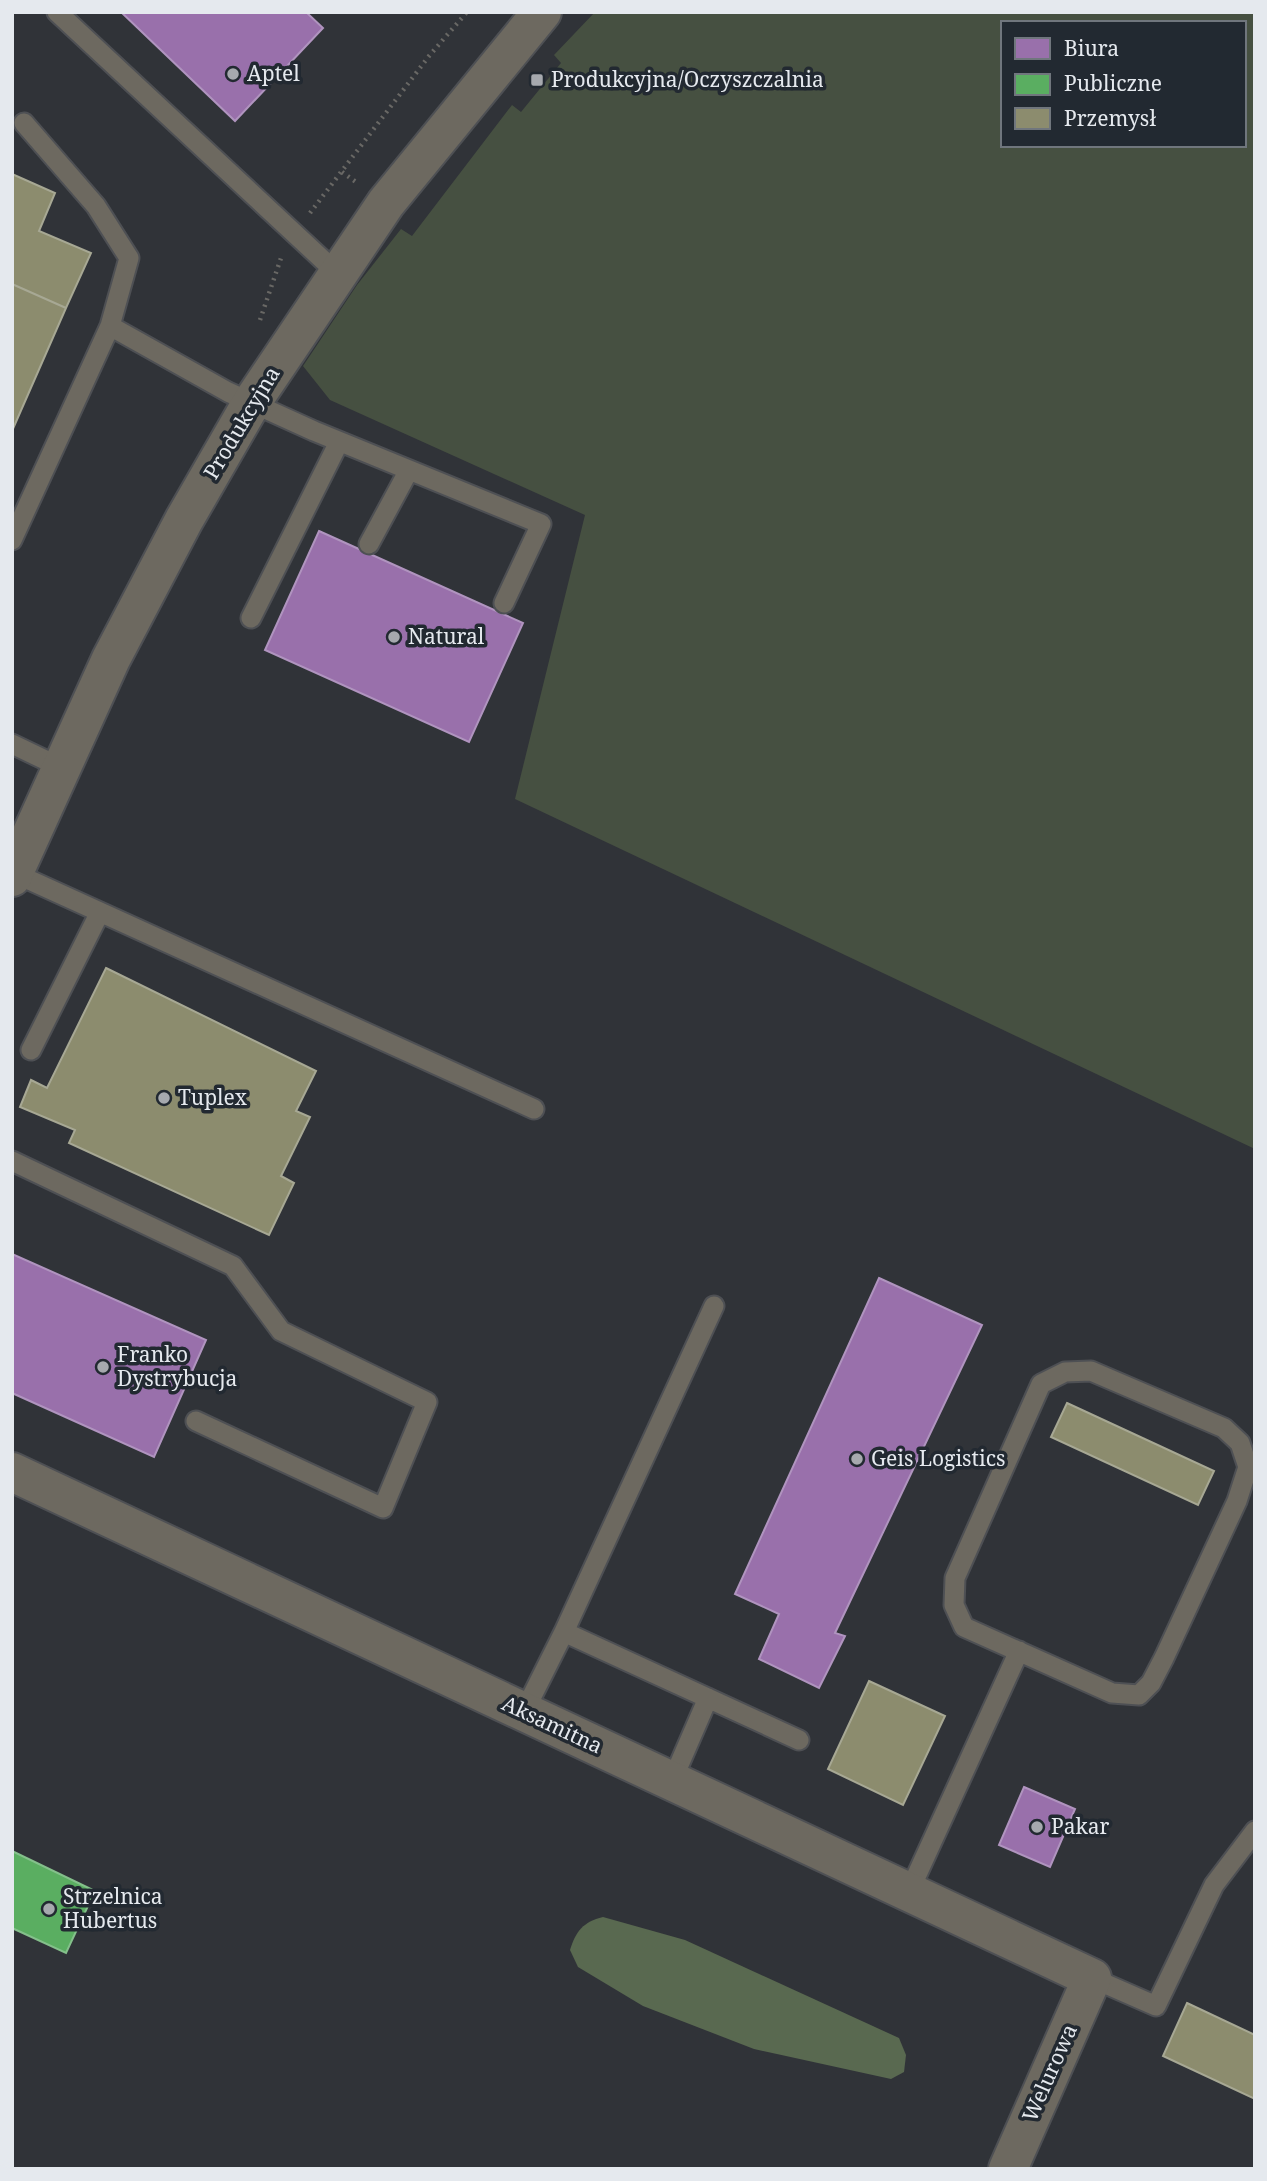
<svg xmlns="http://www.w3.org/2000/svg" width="1267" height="2181" viewBox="0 0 1267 2181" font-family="'Noto Serif',serif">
	<rect width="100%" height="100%" fill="#303338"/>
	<!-- green -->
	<path fill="#465041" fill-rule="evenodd" d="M595,12h660v1137l-740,-350 70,-284 -255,-115 -27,-34 54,-81 44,-56 11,7 100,-131 9,7 40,-49 -7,-8zM1003,23h241v122h-241z"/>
	<!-- forest -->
	<path fill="#596950" d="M603,1917l82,23 214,98 7,17 -2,17 -13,7 -137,-30 -111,-43 -65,-39 -8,-17c6,-19 13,-28 33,-33z"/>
	<!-- offices -->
	<path fill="#9970ab" stroke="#b094bf" stroke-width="2" d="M121,12h185l17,16 -88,93z
		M319,531l204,92 -54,119 -204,-92z
		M12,1254l194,86 -52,117 -142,-64z
		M879,1278l103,47 -147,308 10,3 -26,52 -60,-29 20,-45 -44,-20z
		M1024,1787l51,22 -25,58 -51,-22z"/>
	<!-- public -->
	<path fill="#5aae61" stroke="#84c08b" stroke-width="2" d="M12,1851l83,40 -29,62 -54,-25z"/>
	<!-- industry -->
	<path fill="#8c8c6e" stroke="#a7a894" stroke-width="2" d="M12,174l43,19 -16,38 52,22 -25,55 -54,-24z
		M12,284l54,24 -54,123z
		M106,968l210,103 -20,40 14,6 -29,59 13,7 -25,52 -200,-92 6,-13 -55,-23 11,-27 16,8z
		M1067,1403l147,68 -16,34 -147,-68z
		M869,1681l76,35 -42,89 -75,-36z
		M1187,2003l68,32v64l-92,-43z"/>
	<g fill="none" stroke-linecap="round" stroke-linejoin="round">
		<!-- service casing -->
		<g stroke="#4e5054" stroke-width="23">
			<path id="service" d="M57,12l281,262
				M110,326l118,66 86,39 227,93 -37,79
				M12,540l98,-214 19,-68 -33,-52 -72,-83
				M369,544l40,-74
				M251,618l88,-176
				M12,744l50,24
				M14,873l520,236
				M31,1050l69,-138
				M12,1161l221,105 48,65 146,71 -44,106 -187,-87
				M714,1306l-150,326 235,108
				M1091,1371l133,57 16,15 8,24 -11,34 -73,157 -13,25 -12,12 -27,-2 -148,-66 -10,-22 1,-27 86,-194 24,-12z
				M524,1712l40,-80
				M672,1781l36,-83
				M909,1892l110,-241
				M1092,1978l64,28 58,-121 41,-54"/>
		</g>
		<!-- minor casing -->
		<g stroke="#4e5054" stroke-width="42">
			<path id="minor" d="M12,1472l1080,506 -84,191"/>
		</g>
		<!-- tertiary casing -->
		<g stroke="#4e5054" stroke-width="42">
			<path id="tertiary" d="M12,877l99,-218 73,-139 68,-118 134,-199 156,-191"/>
		</g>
		<!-- path -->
		<path stroke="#696865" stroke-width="4.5" stroke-dasharray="2 5" stroke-linecap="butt" d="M342,172l14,10
			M310,213l119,-157 38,-44
			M260,320l21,-62"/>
		<!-- service -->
		<use href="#service" stroke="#6d6960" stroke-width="19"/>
		<!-- minor -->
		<use href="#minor" stroke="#6d6960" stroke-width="38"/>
		<!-- tertiary -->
		<use href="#tertiary" stroke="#6d6960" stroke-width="38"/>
	</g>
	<!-- markers -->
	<g fill="#a6a9ae" stroke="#222931" stroke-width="2.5">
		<circle cx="233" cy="74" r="7"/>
		<rect x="530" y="73" width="14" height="14" rx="3.5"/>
		<circle cx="394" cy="637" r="7"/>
		<circle cx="164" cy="1098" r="7"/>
		<circle cx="103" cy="1367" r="7"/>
		<circle cx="857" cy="1459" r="7"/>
		<circle cx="1037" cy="1827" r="7"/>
		<circle cx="49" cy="1909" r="7"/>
	</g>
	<g text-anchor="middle" stroke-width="7" stroke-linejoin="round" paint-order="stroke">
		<!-- poi labels -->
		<g font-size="21" fill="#e5e9ee" stroke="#222931" text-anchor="start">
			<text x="247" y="81">Aptel</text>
			<text x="551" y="87">Produkcyjna/Oczyszczalnia</text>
			<text x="408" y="644">Natural</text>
			<text x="178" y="1105">Tuplex</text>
			<text x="117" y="1362">Franko<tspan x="117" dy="24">Dystrybucja</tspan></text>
			<text x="871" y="1466">Geis Logistics</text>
			<text x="1051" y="1834">Pakar</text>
			<text x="63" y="1904">Strzelnica<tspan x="63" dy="24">Hubertus</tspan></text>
		</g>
		<!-- street labels -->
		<g font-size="21" fill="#e5e9ee" stroke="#222931">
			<text transform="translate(242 423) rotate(-59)" y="7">Produkcyjna</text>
			<text transform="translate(552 1725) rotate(25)" y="7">Aksamitna</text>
			<text transform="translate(1050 2073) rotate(-66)" y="7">Welurowa</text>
		</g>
	</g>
	<!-- border -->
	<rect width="1267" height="2181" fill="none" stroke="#e5e9ee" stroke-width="28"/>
	<!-- legend -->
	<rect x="1001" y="21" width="245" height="126" fill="#222931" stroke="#70767d" stroke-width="2"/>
	<rect x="1015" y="38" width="35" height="21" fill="#9970ab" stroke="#70767d" stroke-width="2"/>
	<text x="1064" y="56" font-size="21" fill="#e5e9ee">Biura</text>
	<rect x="1015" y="74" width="35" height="21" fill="#5aae61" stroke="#70767d" stroke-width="2"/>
	<text x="1064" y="91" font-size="21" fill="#e5e9ee">Publiczne</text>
	<rect x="1015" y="108" width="35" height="21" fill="#8c8c6e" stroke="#70767d" stroke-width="2"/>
	<text x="1064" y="126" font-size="21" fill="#e5e9ee">Przemysł</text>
</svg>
